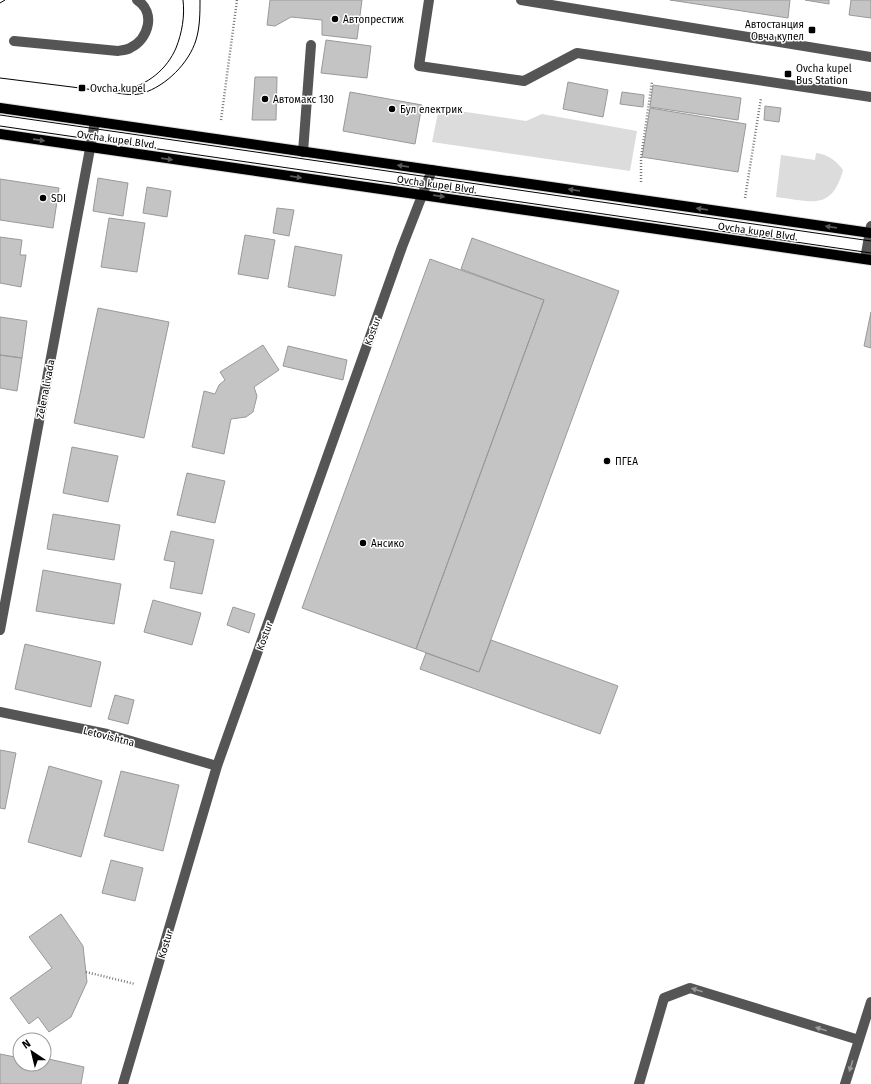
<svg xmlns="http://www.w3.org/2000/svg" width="871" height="1084" viewBox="0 0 871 1084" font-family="'Fira Sans',sans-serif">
	<rect width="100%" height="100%" fill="#fff"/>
	<!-- green -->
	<path fill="#dcdcdc" d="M439,108l87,13 16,-7 95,17 -7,40 -198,-29z
		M816,153c11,1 21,8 27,17 -11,42 -33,31 -67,27l5,-42 34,5z"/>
	<!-- building -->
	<path fill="#c4c4c4" stroke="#999" d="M270,0h92l-5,39 -35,-4v-15l-31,-3 -16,9 -8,-1z
		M670,0h120l-2,18z
		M805,0h24v4z
		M851,0h20v18l-22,-3z
		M326,40l45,6 -4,32 -46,-5z
		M255,77h22l-1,43h-24z
		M568,82l40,8 -5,27 -40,-8z
		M653,85l88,13 -3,22 -88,-13z
		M350,92l72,13 -7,39 -72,-13z
		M622,92l22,3 -1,12 -23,-3z
		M765,106l16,2 -2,14 -15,-2z
		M650,108l96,16 -8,48 -96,-15z
		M98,178l30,5 -5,33 -30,-5z
		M0,179l59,9 -6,40 -53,-8z
		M147,187l24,4 -4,26 -24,-4z
		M277,208l17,2 -5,26 -16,-3z
		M109,218l36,5 -8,49 -36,-5z
		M245,235l30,5 -7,39 -30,-5z
		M0,237l22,3 -2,15h6l-5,32 -21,-4z
		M472,238l147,53 -140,381 -63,-23 128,-349 -83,-31z
		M295,246l47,9 -7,41 -47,-9z
		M430,259l114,41 -128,349 -114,-41z
		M98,308l71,14 -25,116 -70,-15z
		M871,312v36l-7,-2z
		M0,317l27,4 -5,37 -22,-3z
		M263,345l16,25 -25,17 3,9 -4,16 -7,5 -15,2 -7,35 -32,-7 12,-56 11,3 4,-9 6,-5 -5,-8z
		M288,346l59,14 -4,20 -60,-14z
		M0,355l22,3 -5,33 -17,-3z
		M72,447l46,9 -10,46 -45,-9z
		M187,473l38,8 -10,42 -38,-8z
		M53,514l67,11 -6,35 -67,-11z
		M171,531l43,9 -12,54 -32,-6 5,-26 -11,-2z
		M43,570l78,14 -7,40 -78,-13z
		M153,600l48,13 -9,32 -48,-13z
		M233,607l22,7 -6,19 -22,-8z
		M491,640l127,46 -18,48 -180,-65 6,-16 53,19z
		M25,644l76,18 -10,45 -76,-18z
		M115,695l19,5 -6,24 -20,-5z
		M0,750l16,3 -11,56 -5,-1z
		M49,766l53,15 -21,76 -53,-15z
		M121,771l58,14 -16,66 -59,-15z
		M111,860l32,8 -8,33 -33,-8z
		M61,914l22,32 4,36 -16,35 -22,15 -11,-15 -9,7 -19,-26 42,-30 -23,-31z
		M0,1054l20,4v6h24v-6l40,9 -3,17h-81z"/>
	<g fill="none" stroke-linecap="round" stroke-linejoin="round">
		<!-- major casing -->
		<g stroke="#dbdbdb" stroke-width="12">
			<path id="major" d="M0,108l871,125
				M0,134l871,126"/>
		</g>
		<!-- path -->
		<path stroke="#777" stroke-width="2.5" stroke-dasharray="1 2" stroke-linecap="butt" d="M221,120l16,-120
			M641,182v-24l11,-76
			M745,198l16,-100
			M86,972l49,12"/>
		<!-- minor -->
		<path stroke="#555" stroke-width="10" d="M429,0l-10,66 105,15 53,-28 294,44
			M521,0l350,57
			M14,41l104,10c4,-1 9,-1 12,-3 19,-9 26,-36 7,-48
			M303,152l8,-107
			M865,259l6,-33
			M0,630l95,-508
			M0,712l107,22 110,32
			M123,1084l94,-318 185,-519 30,-77
			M639,1084l25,-86 26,-10 169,52
			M845,1084l26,-82"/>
		<!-- major -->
		<use href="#major" stroke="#000" stroke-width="10"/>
		<!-- tram -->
		<path stroke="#000" stroke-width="1" d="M0,3l5,-3
			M0,78c24,3 48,6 72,9 17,2 35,6 52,3 24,-5 43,-21 52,-42 6,-15 9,-32 7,-48
			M116,93c9,1 18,3 27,0 23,-7 46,-30 53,-53 4,-13 4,-27 4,-40
			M0,115l871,126
			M0,126l871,127"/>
	</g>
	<!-- one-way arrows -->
	<defs><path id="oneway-solid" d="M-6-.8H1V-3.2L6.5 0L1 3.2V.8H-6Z"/></defs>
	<g fill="#595959">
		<use href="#oneway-solid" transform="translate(39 140) rotate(8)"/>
		<use href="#oneway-solid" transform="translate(167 159) rotate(8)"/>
		<use href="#oneway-solid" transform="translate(403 166) rotate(-172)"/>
		<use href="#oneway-solid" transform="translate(296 177) rotate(8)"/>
		<use href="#oneway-solid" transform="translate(574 190) rotate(-172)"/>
		<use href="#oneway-solid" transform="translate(439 196) rotate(8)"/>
		<use href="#oneway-solid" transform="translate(702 209) rotate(-172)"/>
		<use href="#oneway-solid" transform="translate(831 227) rotate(-172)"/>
	</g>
	<g fill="#999">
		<use href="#oneway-solid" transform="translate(697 990) rotate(-163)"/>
		<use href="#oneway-solid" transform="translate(821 1029) rotate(-163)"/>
		<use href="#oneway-solid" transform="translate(851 1066) rotate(107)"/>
	</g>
	<!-- markers -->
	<g fill="#000" stroke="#fff" stroke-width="1.5">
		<circle cx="335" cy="19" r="4"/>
		<rect x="808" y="26" width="8" height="8" rx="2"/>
		<rect x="784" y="70" width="8" height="8" rx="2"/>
		<rect x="78" y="84" width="8" height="8" rx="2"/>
		<circle cx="265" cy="99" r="4"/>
		<circle cx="392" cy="109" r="4"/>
		<circle cx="43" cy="198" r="4"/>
		<circle cx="607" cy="461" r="4"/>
		<circle cx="363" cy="543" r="4"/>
	</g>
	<g text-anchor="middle" stroke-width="3" stroke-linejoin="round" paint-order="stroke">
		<!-- poi labels -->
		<g font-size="10" fill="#000" stroke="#fff" text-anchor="start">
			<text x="343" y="23">Автопрестиж</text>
			<text x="804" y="28" text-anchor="end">Автостанция<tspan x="804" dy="12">Овча купел</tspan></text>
			<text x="796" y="72">Ovcha kupel<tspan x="796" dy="12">Bus Station</tspan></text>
			<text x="90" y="92">Ovcha kupel</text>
			<text x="273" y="103">Автомакс 130</text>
			<text x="400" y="113">Бул електрик</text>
			<text x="51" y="202">SDI</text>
			<text x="615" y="465">ПГЕА</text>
			<text x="371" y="547">Ансико</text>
		</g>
		<!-- street labels -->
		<g font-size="10" fill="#000" stroke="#fff">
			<text transform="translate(117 139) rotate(8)" y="4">Ovcha kupel Blvd.</text>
			<text transform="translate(437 184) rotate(8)" y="4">Ovcha kupel Blvd.</text>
			<text transform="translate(758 231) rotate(8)" y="4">Ovcha kupel Blvd.</text>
			<text transform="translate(372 331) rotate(-70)" y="4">Kostur</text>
			<text transform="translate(45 389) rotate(-79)" y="4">Zelena livada</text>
			<text transform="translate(264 636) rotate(-70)" y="4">Kostur</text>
			<text transform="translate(109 736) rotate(14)" y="4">Letovishtna</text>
			<text transform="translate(165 944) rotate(-73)" y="4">Kostur</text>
		</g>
	</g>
	<!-- north arrow -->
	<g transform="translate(32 1052) rotate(325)"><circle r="19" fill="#ffffff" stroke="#999999"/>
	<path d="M0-3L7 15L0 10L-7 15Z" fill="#000000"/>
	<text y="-6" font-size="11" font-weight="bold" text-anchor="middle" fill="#000000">N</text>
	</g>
</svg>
